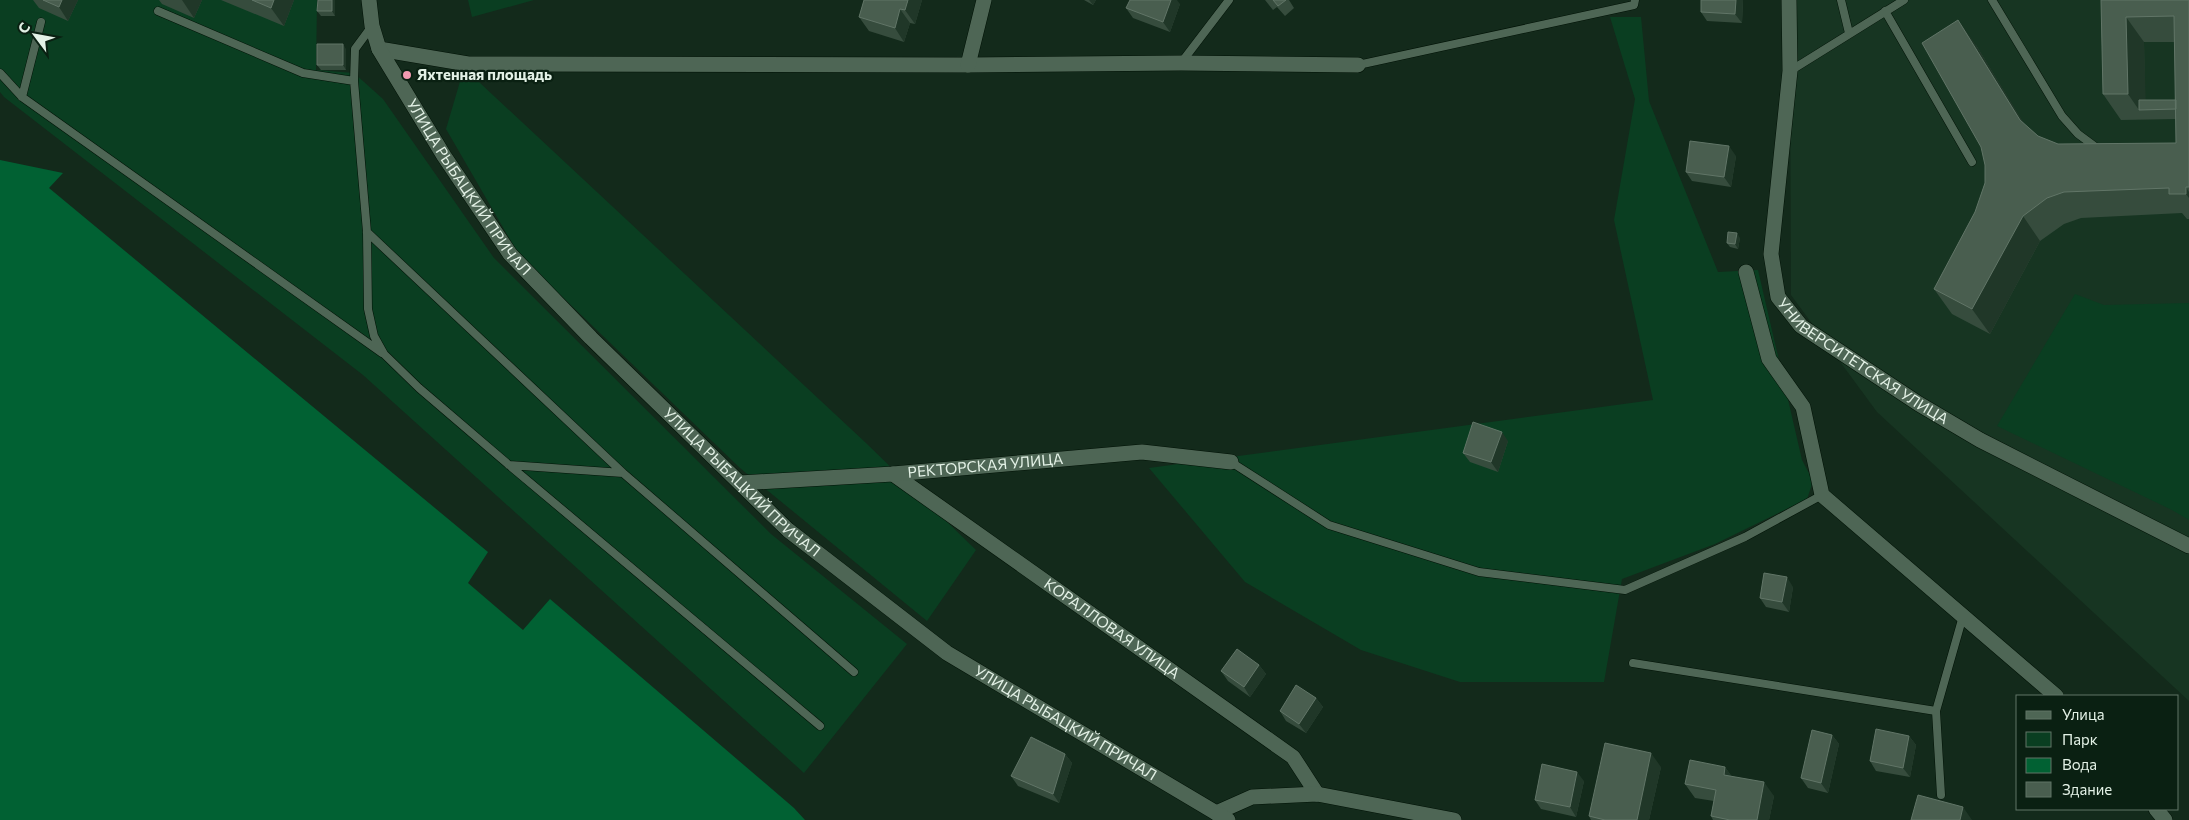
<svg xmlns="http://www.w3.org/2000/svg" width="2189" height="820" viewBox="0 0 2189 820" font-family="Commissioner,sans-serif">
	<rect width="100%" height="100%" fill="#132a1b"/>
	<!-- built -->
	<path fill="#173522" d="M1790,0h399v701l-312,-289 -86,-117z"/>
	<!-- green -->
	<path fill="#0a3e21" d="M0,0h317l-1,70 38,3 29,26 111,159 277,276 136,110 -103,129 -441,-398 -359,-278 -4,-5z
		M468,0h66l-62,17z
		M1610,17h31l8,84 69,171 40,-2 44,190 11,21 -6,18 -92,45 -93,35 -18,103h-144l-99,-32 -116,-68 -96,-114 504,-68 -39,-180 21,-121z
		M464,68l402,375 110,107 -49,71 -187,-153 -221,-213 -73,-126z
		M2075,294l29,11 85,-2v217l-17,-10 -175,-84z"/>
	<!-- water -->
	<path fill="#016133" d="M0,160l63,13 -14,15 439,364 -20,31 55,47 27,-31 244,209 11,12h-805z"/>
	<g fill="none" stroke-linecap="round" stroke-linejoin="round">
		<!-- lane casing -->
		<g stroke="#001206" stroke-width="9">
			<path id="lane" d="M1841,0l8,33
				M1992,0l70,116 16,18 19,14
				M158,11l145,62 51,8
				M1885,11l87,151
				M372,26l-17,23 -1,32 13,151 1,77 6,27 10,18 35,34 90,77 311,261
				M1181,63l48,-63
				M1358,65l276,-60 1,-5
				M1790,71l114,-71
				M0,73l22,24 360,256
				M22,97l19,-75
				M367,232l256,241
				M1231,462l98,63 150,47 146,18 120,-53 77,-42
				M509,465l114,8 231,199
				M1633,663l303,48 27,-95
				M1936,711l5,84"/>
		</g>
		<!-- street casing -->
		<g stroke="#001206" stroke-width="16">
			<g id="street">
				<path id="s1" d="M1789,0l1,71 -19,183 7,43 23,29 118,78 61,36 209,106"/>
				<path d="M379,49l89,15 500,1 213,-2 177,2"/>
				<path d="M968,65l16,-65"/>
				<path d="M1746,272l23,87 34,48 19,88 234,201"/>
				<path id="s2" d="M893,474l400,283 24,37"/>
				<path id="s3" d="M740,483l153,-9 249,-22 89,10"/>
				<path d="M2156,809l9,11"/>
				<path d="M1216,813l36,-16 65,-3 137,26"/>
			</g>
		</g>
		<!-- secondary casing -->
		<g stroke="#001206" stroke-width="16">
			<g id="secondary">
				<path id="s4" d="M369,0l3,26 7,23 65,107 66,98 81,84 197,192 159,123 281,167"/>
			</g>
		</g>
		<!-- lane -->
		<use href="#lane" stroke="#4e6655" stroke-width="8"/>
		<!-- street -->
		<use href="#street" stroke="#4e6655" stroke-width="15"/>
		<!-- secondary -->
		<use href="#secondary" stroke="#4e6655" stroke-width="15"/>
	</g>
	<!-- wall -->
	<path fill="#364c3d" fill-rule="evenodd" d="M33,0h45l-10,21 -29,-13z
		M159,0h43l-8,18 -32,-14z
		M221,0h73l-10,26z
		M335,0v16h-14l-4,-5z
		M864,0h58l-7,24 -5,-1 -6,19 -35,-11 -10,-14z
		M1084,0h12l-3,5z
		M1265,0h24l5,8 -9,8 -8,-9 -4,3z
		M1701,0h42l-1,23 -35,-2 -6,-9z
		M2101,0h88v219h-2l-5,-6 -101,5 -17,6 -24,17 -50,93 -38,-20 -18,-25 41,-77 10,-29v-18l-9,-120 48,79 14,12 20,8 118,-1v-24l-55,1 -18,-26zM2144,42h31l1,58h-31z
		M1180,4l-10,28 -37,-14 -7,-10z
		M346,49v21h-25l-4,-5z
		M1736,156l-5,31 -39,-6 -6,-9z
		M1740,238l-2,11 -8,-2 -3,-4z
		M1508,441l-10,31 -28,-10 -7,-9z
		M1793,587l-4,25 -23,-5 -6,-9z
		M1259,665l7,9 -16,23 -22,-16 -7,-10z
		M1316,698l7,9 -17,26 -20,-12 -6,-10z
		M1832,735l7,9 -11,49 -20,-5 -7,-10z
		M1909,736l7,9 -6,32 -34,-6 -6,-10z
		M1065,754l7,9 -13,40 -41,-17 -7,-10z
		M1661,767l-12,53h-58l-2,-4z
		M1725,767l7,10 42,19 -5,24h-56l-2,-4 3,-15 -19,-3 -10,-14z
		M1584,781l-8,36 -35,-8 -6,-9z"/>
	<!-- shaded-wall -->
	<path fill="#203728" d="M62,0h16l-10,21 -9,-14z
		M182,0h20l-8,18z
		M274,0h20l-10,26 -13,-18z
		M332,0h3v16l-3,-5z
		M908,0h14l-7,24 -10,-14z
		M1089,0h7l-3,5z
		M1171,0h6l3,4 -10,28 -7,-10z
		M1736,0h7l-1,23 -7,-9z
		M900,9l10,14 -6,19 -9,-14z
		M2126,17l18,25 2,68h-7l-11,-16z
		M1958,20l18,25 62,101 -18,-26z
		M343,44l3,5v21l-3,-5z
		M1729,146l7,10 -5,31 -7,-10z
		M2186,187l3,5v6l-3,-4z
		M2023,216l17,25 -50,93 -18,-25z
		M1737,233l3,5 -2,11 -3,-5z
		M1502,432l6,9 -10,31 -7,-10z
		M1787,577l6,10 -4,25 -7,-10z
		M1259,665l7,9 -16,23 -6,-10z
		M1316,698l7,9 -17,26 -7,-9z
		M1832,735l7,9 -11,49 -7,-10z
		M1909,736l7,9 -6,32 -7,-9z
		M1651,753l10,14 -12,53h-12z
		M1065,754l7,9 -13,40 -6,-9z
		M1725,767l10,14 -11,-6z
		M1577,772l7,9 -8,36 -6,-10z
		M1764,782l10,14 -5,24h-12z
		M1963,807l9,13h-12z"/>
	<!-- building -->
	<path fill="#495e4f" stroke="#617567" d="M43,0h19l-3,7z
		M252,0h22l-3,8z
		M318,0h14v11h-15z
		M864,0h44l-3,10 -5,-1 -5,19 -36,-11z
		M1130,0h41l-8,22 -37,-14z
		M1273,0h13l-8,6z
		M1701,0h35l-1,14 -34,-2z
		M2101,0h88v187h-3v7h-17v-6l-105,4 -17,6 -24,18 -51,93 -38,-20 41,-77 10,-29v-18l-4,-18 -59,-104 36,-23 62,100 18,16 20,8 118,-1 -2,-127 -48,1 2,77h-25z
		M317,44h26v21h-26z
		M2139,100h37v9l-37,1z
		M1690,141l39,5 -5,31 -38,-5z
		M1728,232l9,1 -2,11 -8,-1z
		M1473,422l29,10 -11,30 -28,-9z
		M1764,573l23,4 -5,25 -22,-4z
		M1237,649l22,16 -15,22 -23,-16z
		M1296,685l20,13 -17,26 -19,-13z
		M1876,729l33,7 -6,32 -33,-7z
		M1812,730l20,5 -11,48 -20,-5z
		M1031,737l34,17 -12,40 -42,-18z
		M1605,743l46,10 -14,67h-32l-16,-4z
		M1690,760l35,7 -1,8 40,7 -7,38h-27l-19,-4 5,-26 -31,-6z
		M1542,764l35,8 -7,35 -35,-7z
		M1918,795l45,12 -3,13h-49z"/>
	<!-- markers -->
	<circle fill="#f29ab0" stroke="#0a2012" stroke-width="2" cx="407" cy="75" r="5"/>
	<g text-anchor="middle" stroke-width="4.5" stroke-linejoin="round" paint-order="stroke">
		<!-- poi labels -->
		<g font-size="15" font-weight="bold" fill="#e3f1e6" stroke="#0a2012" text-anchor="start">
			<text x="417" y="80">Яхтенная площадь</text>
		</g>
		<!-- street labels -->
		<g font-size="15" fill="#e3f1e6" stroke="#0a2012">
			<text dy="5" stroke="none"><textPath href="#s4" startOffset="215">УЛИЦА РЫБАЦКИЙ ПРИЧАЛ</textPath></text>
			<text dy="5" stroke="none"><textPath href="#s1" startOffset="406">УНИВЕРСИТЕТСКАЯ УЛИЦА</textPath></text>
			<text dy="5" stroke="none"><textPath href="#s3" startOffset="246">РЕКТОРСКАЯ УЛИЦА</textPath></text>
			<text dy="5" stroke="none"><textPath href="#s4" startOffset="619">УЛИЦА РЫБАЦКИЙ ПРИЧАЛ</textPath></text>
			<text dy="5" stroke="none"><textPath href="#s2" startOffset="268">КОРАЛЛОВАЯ УЛИЦА</textPath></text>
			<text dy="5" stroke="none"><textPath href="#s4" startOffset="1024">УЛИЦА РЫБАЦКИЙ ПРИЧАЛ</textPath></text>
		</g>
	</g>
	<!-- legend -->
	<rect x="2016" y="695" width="162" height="115" fill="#0a2012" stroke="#617467"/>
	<rect x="2026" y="711" width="25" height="8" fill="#4e6655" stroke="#617467"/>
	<text x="2062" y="720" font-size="15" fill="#e3f1e6">Улица</text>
	<rect x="2026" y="732" width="25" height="15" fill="#0a3e21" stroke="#617467"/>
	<text x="2062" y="745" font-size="15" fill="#e3f1e6">Парк</text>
	<rect x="2026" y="758" width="25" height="15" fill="#016133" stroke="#617467"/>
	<text x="2062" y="770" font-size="15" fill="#e3f1e6">Вода</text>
	<rect x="2026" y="782" width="25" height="15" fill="#495e4f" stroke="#617467"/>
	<text x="2062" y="795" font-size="15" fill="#e3f1e6">Здание</text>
	<!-- north arrow -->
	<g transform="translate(35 35) rotate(302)" stroke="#0a2012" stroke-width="4" paint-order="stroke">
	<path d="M0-4L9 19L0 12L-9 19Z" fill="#e3f1e6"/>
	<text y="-8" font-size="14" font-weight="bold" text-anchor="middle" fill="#e3f1e6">С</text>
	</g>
</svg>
